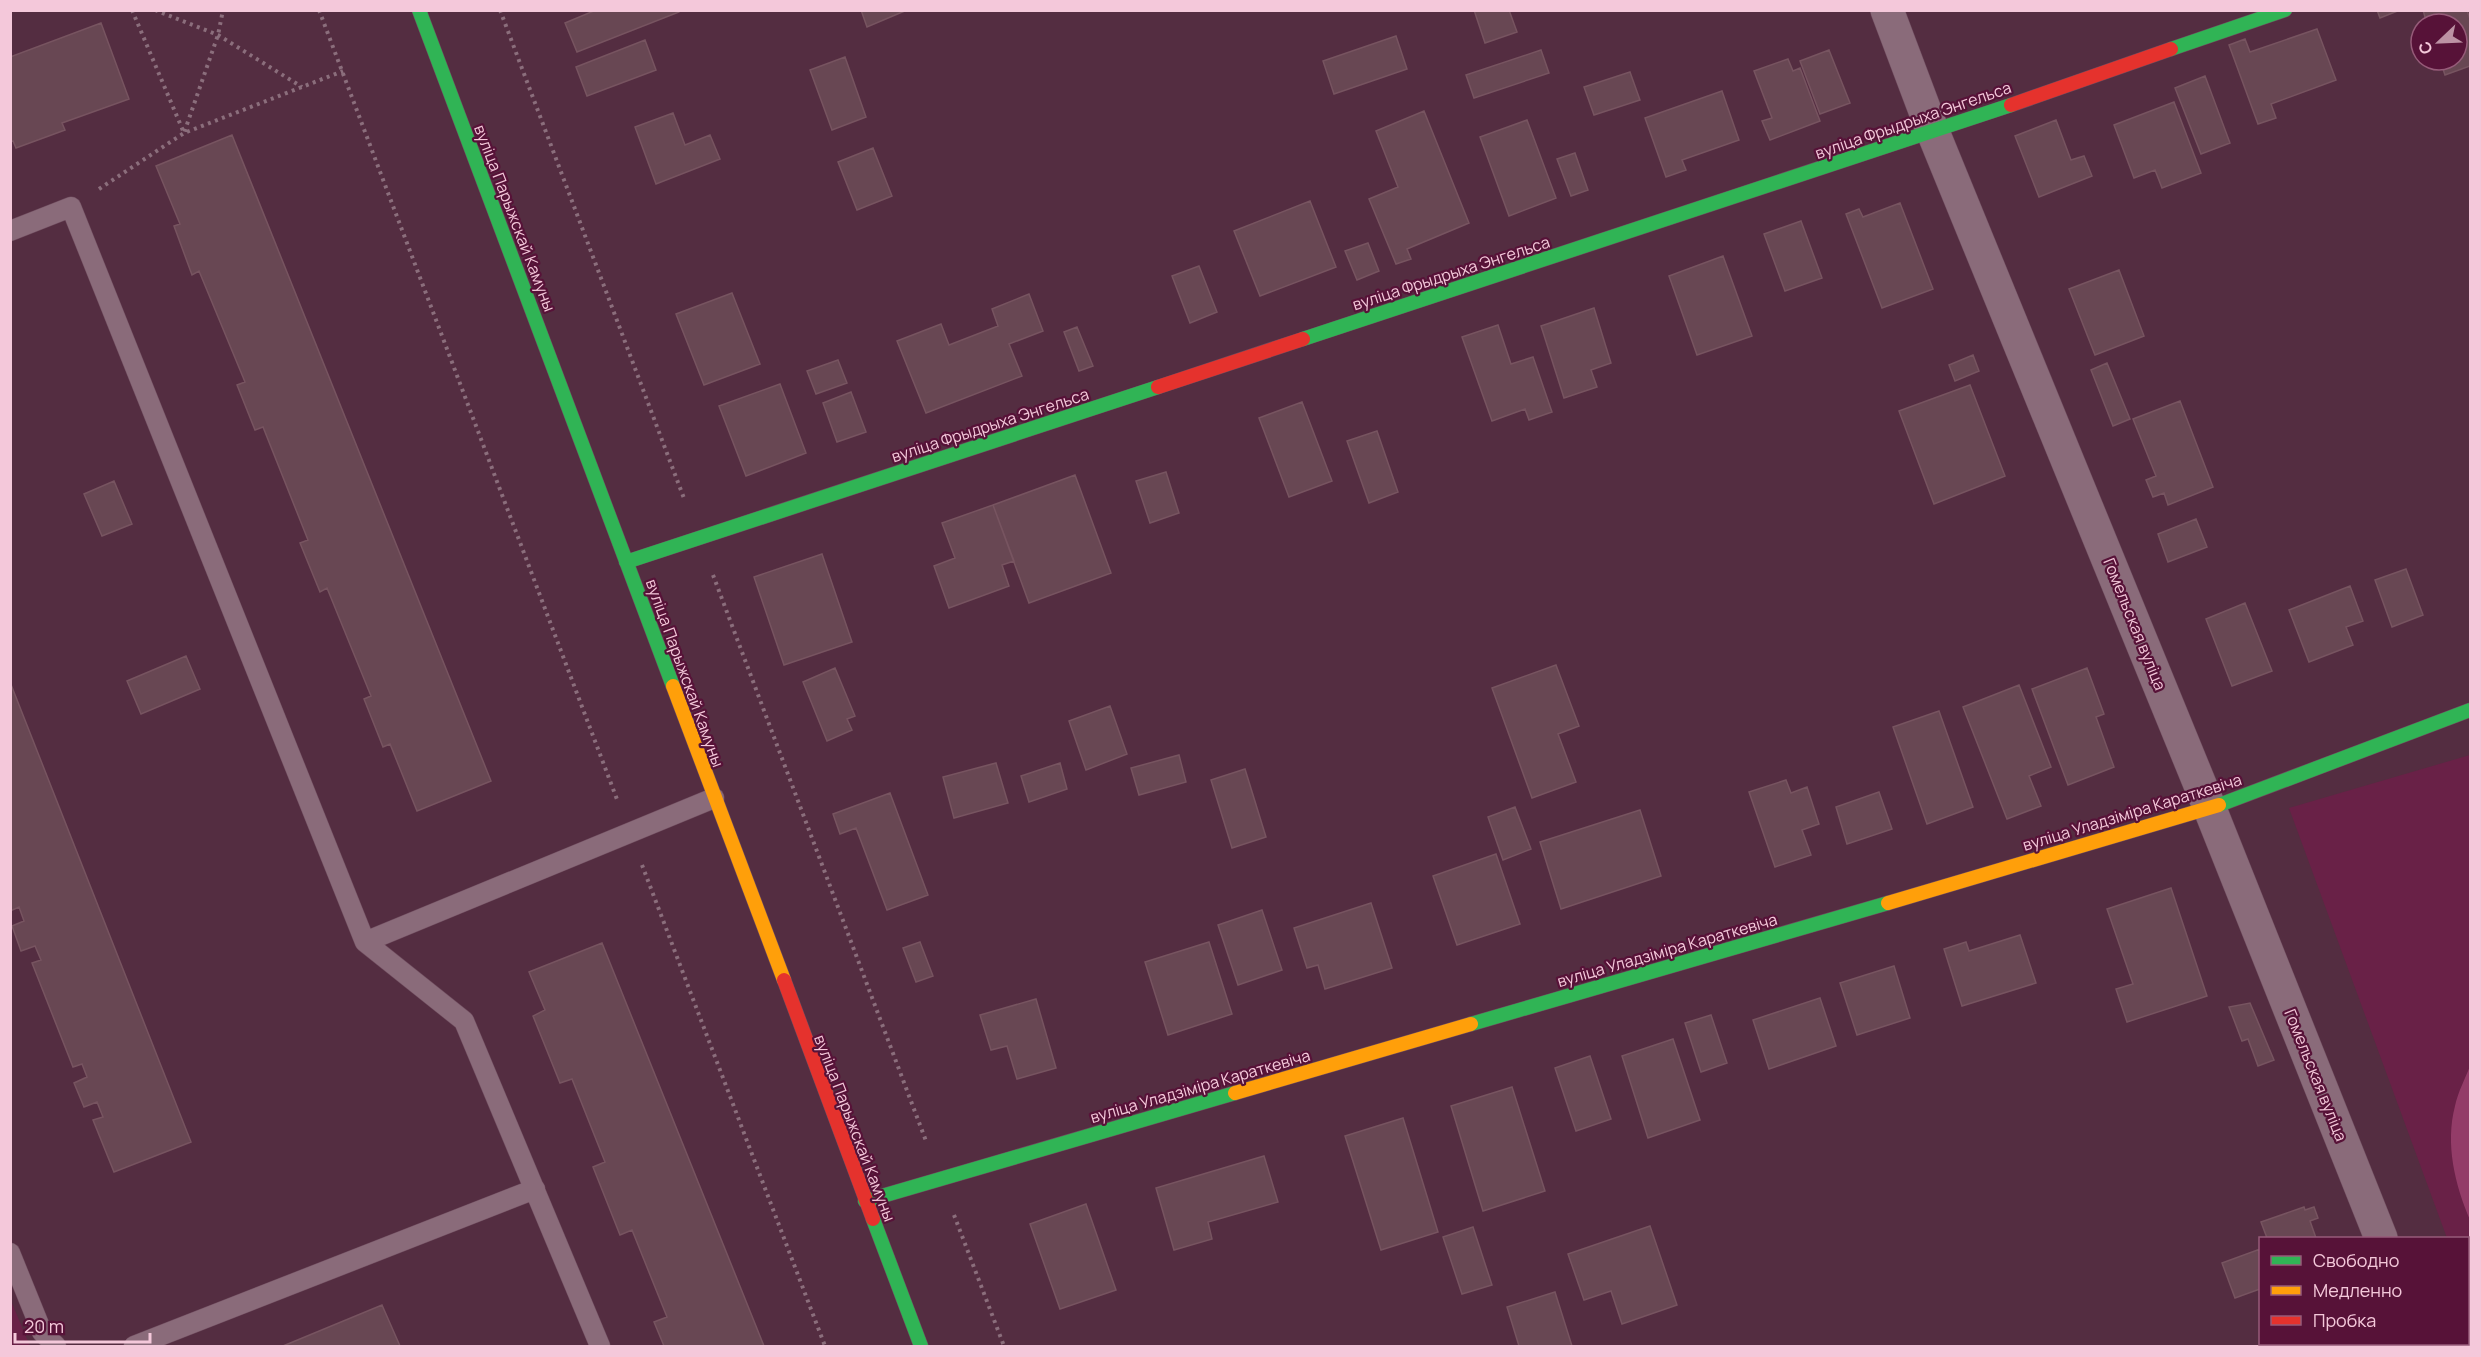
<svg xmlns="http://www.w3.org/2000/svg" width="2481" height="1357" viewBox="0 0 2481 1357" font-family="Manrope,sans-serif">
	<rect width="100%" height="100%" fill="#542d41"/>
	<!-- built -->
	<path fill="#692147" d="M2470,755v548l-2,-8v-57h-21l-158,-430z
		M10,1301h1l19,45h-19z"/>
	<!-- green -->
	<path fill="#933c68" d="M2470,1066v154c-15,-35 -25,-76 -15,-114 3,-14 10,-27 15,-40z"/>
	<!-- building -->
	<path fill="#684753" stroke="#775460" stroke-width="1.5" d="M596,10h83v2l-102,40 -12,-29z
		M861,10h46l-40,17z
		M1474,10h35l8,22 -32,11z
		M2377,10h23l-20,8z
		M2423,10h44l3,9v47l-25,9 -5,-15h17v-36h-30z
		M101,23l28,76 -67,24 3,7 -49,18 -3,-7 -3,1v-85z
		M2317,29l19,51 -65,24 5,14 -18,6 -29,-79 16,-6 5,13z
		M1396,36l11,33 -73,25 -11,-33z
		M645,40l11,30 -69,26 -11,-29z
		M1541,50l8,23 -75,25 -8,-23z
		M1829,50l21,53 -30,11 -20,-53z
		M845,57l21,60 -34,13 -22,-60z
		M1788,59l5,12 7,-3 20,53 -50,19 -8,-19 10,-3 -18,-47z
		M1630,72l10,28 -46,15 -10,-28z
		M2205,76l25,67 -29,11 -26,-66z
		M1722,91l17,49 -57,20 4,10 -20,7 -21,-59z
		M2174,102l27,71 -39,15 -7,-18 -21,8 -20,-53z
		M1424,111l45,112 -62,26 4,10 -15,5 -27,-65 29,-12 -22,-56z
		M673,113l12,32 25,-10 10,24 -64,25 -21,-57z
		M1527,120l29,78 -47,18 -29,-79z
		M2056,120l15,40 13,-4 8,20 -53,21 -24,-61z
		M232,135l259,646 -74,30 -27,-67 -7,3 -19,-48 7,-3 -44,-108 -7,4 -20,-49 8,-3 -45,-113 -8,3 -18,-45 8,-3 -46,-111 -7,4 -18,-49 6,-2 -24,-58z
		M873,148l19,48 -35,14 -19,-48z
		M1575,153l13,37 -17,6 -14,-37z
		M1310,201l26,66 -76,29 -26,-65z
		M1900,203l33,86 -51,19 -36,-94 13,-5 4,8z
		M1801,221l21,57 -37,13 -21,-57z
		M1368,243l11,28 -22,9 -12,-29z
		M1723,256l29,80 -55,19 -28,-79z
		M1199,266l18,46 -27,11 -18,-47z
		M2119,270l25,66 -49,19 -26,-66z
		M732,293l28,71 -56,21 -28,-71z
		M1029,294l14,37 -34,13 13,32 -96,37 -29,-72 44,-17 8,21 49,-19 -6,-17z
		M1594,308l17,55 -20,7 6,17 -33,11 -23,-72z
		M1498,325l13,39 22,-7 19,55 -23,8 -4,-11 -33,12 -30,-84z
		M1077,327l16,39 -14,5 -15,-39z
		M1973,355l6,16 -24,10 -6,-16z
		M838,360l9,23 -31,11 -9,-23z
		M2107,363l23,56 -17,7 -22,-56z
		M780,384l26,69 -60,23 -27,-70z
		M1970,385l35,91 -71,28 -35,-93z
		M851,392l15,40 -29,10 -14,-39z
		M2180,401l33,86 -45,18 -4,-12 -11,4 -7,-17 10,-4 -23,-57z
		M1302,402l30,79 -43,16 -30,-79z
		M1377,431l21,61 -29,11 -22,-62z
		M1166,472l13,41 -29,10 -14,-42z
		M1075,475l36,98 -82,30 -36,-98z
		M114,481l18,43 -30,12 -18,-42z
		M993,505l21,56 -12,4 7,21 -60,22 -15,-42 21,-8 -13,-35z
		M2196,519l11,28 -39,15 -10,-28z
		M822,554l30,88 -68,23 -30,-88z
		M2406,569l17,46 -31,12 -17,-47z
		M2350,586l13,35 -17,6 7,18 -44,17 -20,-52z
		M2245,603l27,68 -40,15 -26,-67z
		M186,656l14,33 -59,25 -14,-33z
		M1556,665l23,61 -21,8 18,48 -44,16 -40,-110z
		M835,668l20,48 -8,3 5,11 -25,11 -24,-59z
		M2087,668l17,46 -8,3 18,50 -46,18 -36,-96z
		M10,682l181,460 -77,30 -21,-52 10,-3 -6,-15 -13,5 -10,-24 13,-6 -5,-13 -9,3 -41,-104 9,-3 -6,-14 -14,5 -9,-25 12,-5 -5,-14 -9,4z
		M2019,685l32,82 -22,9 12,30 -34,13 -44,-112z
		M1110,706l17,48 -41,16 -17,-49z
		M1939,711l34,96 -46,17 -34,-97z
		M1179,755l7,27 -47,13 -8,-27z
		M996,763l12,40 -54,15 -11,-41z
		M1060,763l7,26 -38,13 -8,-26z
		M1245,769l21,68 -34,11 -21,-68z
		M1786,780l5,13 16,-6 12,37 -17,6 9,25 -36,12 -26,-75z
		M1879,792l13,37 -45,15 -11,-37z
		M890,793l38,102 -41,15 -31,-82 -16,6 -7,-20z
		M1515,807l16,42 -28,11 -15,-43z
		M1640,810l21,66 -100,33 -21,-67z
		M1496,854l24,70 -63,21 -24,-69z
		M2171,888l36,108 -80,26 -11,-33 17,-5 -26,-75z
		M1371,903l21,65 -67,21 -7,-24 -11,3 -13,-40z
		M1262,910l20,60 -44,15 -20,-60z
		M2020,935l16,48 -74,23 -18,-57 22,-7 3,9z
		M920,942l13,34 -17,6 -13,-34z
		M1209,942l23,72 -64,21 -23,-73z
		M602,943l162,403h-100l-10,-24 13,-5 -35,-87 -12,5 -27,-68 12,-5 -33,-83 -12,4 -27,-67 12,-6 -16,-38z
		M1894,966l16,52 -53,17 -17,-52z
		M1820,998l16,48 -67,23 -16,-49z
		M1036,999l20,69 -39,11 -10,-33 -16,4 -11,-35z
		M2250,1003l24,57 -16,6 -10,-27 -6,2 -13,-34z
		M1711,1015l16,48 -26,9 -16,-49z
		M1673,1039l27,81 -52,18 -26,-82z
		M1590,1056l21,63 -35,12 -21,-63z
		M1512,1087l33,104 -62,20 -32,-105z
		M1403,1118l35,114 -57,18 -36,-114z
		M1264,1156l14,46 -70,20 4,17 -38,11 -18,-62z
		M1086,1204l30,86 -56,19 -30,-85z
		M2304,1207l1,3 9,-3 4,11 -8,3 6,17h-49l-6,-16z
		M1650,1226l27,79 -55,19 -11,-33 -27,9 -16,-46z
		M1473,1227l19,58 -30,9 -19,-57z
		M2260,1249v40l-25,9 -13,-35z
		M1555,1292l17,54h-53l-12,-39z
		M382,1305l18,41h-117z"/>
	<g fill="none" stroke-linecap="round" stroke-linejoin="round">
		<!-- lane casing -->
		<g stroke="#6f4c5e" stroke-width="21">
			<path id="lane" d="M10,231l61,-24 294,735
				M10,1253l32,79 14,14
				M134,1346l401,-157
				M600,1346l-136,-325 -99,-79 349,-144"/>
		</g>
		<!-- street casing -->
		<g stroke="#6f4c5e" stroke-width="34">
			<path id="street" d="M1887,10l46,122 277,677 171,429
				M2423,1344l1,2"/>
		</g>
		<!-- fast casing -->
		<g stroke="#6f4c5e" stroke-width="15">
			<path id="fast" d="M419,10l254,676
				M2171,49l114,-39
				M1303,339l708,-234
				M626,562l532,-175
				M2219,805l251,-95
				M1471,1024l417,-121
				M865,1201l370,-108
				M873,1219l48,127"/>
		</g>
		<!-- slow casing -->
		<g stroke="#6f4c5e" stroke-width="15">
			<path id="slow" d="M673,686l111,294
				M1888,903l331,-98
				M1235,1093l236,-69"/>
		</g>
		<!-- jam casing -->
		<g stroke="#6f4c5e" stroke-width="15">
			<path id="jam" d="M2011,105l160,-56
				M1158,387l145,-48
				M784,980l89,239"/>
		</g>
		<!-- path -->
		<path stroke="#8b6e7c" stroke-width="4" stroke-dasharray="3 4.5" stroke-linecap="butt" d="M132,10l52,123 34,-98 5,-25
			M155,10l63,25 84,52
			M319,10l299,792
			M500,10l185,491
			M99,189l85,-56 159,-62
			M713,575l213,566
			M642,865l183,481
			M954,1215l50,131"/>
		<!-- lane -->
		<use href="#lane" stroke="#8a6b7a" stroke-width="20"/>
		<!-- street -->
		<use href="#street" stroke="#8a6b7a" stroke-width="33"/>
		<!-- fast -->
		<use href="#fast" stroke="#30b455" stroke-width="14"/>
		<!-- slow -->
		<use href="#slow" stroke="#ff9f0a" stroke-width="14"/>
		<!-- jam -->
		<use href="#jam" stroke="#e5322d" stroke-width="14"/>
	</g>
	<g text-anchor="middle" stroke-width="4.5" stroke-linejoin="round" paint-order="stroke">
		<!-- street labels -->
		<g font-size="16" fill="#f4c8da" stroke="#571238">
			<text transform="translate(1913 120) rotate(-19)" y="6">вуліца Фрыдрыха Энгельса</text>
			<text transform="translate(515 218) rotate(69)" y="6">вуліца Парыжскай Камуны</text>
			<text transform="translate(1451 273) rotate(-18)" y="6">вуліца Фрыдрыха Энгельса</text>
			<text transform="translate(990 425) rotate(-18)" y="6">вуліца Фрыдрыха Энгельса</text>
			<text transform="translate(2135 624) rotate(68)" y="6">Гомельская вуліца</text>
			<text transform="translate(685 673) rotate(70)" y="6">вуліца Парыжскай Камуны</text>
			<text transform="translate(2132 812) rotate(-17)" y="6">вуліца Уладзіміра Караткевіча</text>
			<text transform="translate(1667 950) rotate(-16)" y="6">вуліца Уладзіміра Караткевіча</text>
			<text transform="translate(2316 1075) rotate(68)" y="6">Гомельская вуліца</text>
			<text transform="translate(1200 1086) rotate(-16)" y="6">вуліца Уладзіміра Караткевіча</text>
			<text transform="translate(855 1128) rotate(69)" y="6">вуліца Парыжскай Камуны</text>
		</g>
	</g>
	<!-- border -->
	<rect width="2481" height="1357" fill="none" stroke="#f4c8da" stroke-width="24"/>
	<!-- legend -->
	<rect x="2259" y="1237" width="210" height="108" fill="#571238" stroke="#965b79" stroke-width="1.5"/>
	<rect x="2271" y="1256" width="30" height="9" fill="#30b455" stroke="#965b79" stroke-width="1.5"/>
	<text x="2313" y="1267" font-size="18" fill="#f4c8da">Свободно</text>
	<rect x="2271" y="1286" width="30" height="9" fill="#ff9f0a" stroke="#965b79" stroke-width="1.5"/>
	<text x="2313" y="1297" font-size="18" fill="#f4c8da">Медленно</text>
	<rect x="2271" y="1316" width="30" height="9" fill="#e5322d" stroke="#965b79" stroke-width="1.5"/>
	<text x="2313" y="1327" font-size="18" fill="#f4c8da">Пробка</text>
	<!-- north arrow -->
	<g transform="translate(2439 42) rotate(247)"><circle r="28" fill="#571238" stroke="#965b79" stroke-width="1.5"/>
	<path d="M0-4.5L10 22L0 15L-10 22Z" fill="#bc92a4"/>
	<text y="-9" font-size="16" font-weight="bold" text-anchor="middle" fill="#f4c8da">С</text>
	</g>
	<!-- scale -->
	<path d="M15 1333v9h135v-9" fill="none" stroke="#f4c8da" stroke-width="3"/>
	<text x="24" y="1333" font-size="18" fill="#f4c8da" stroke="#571238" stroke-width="4.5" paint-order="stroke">20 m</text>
</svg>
